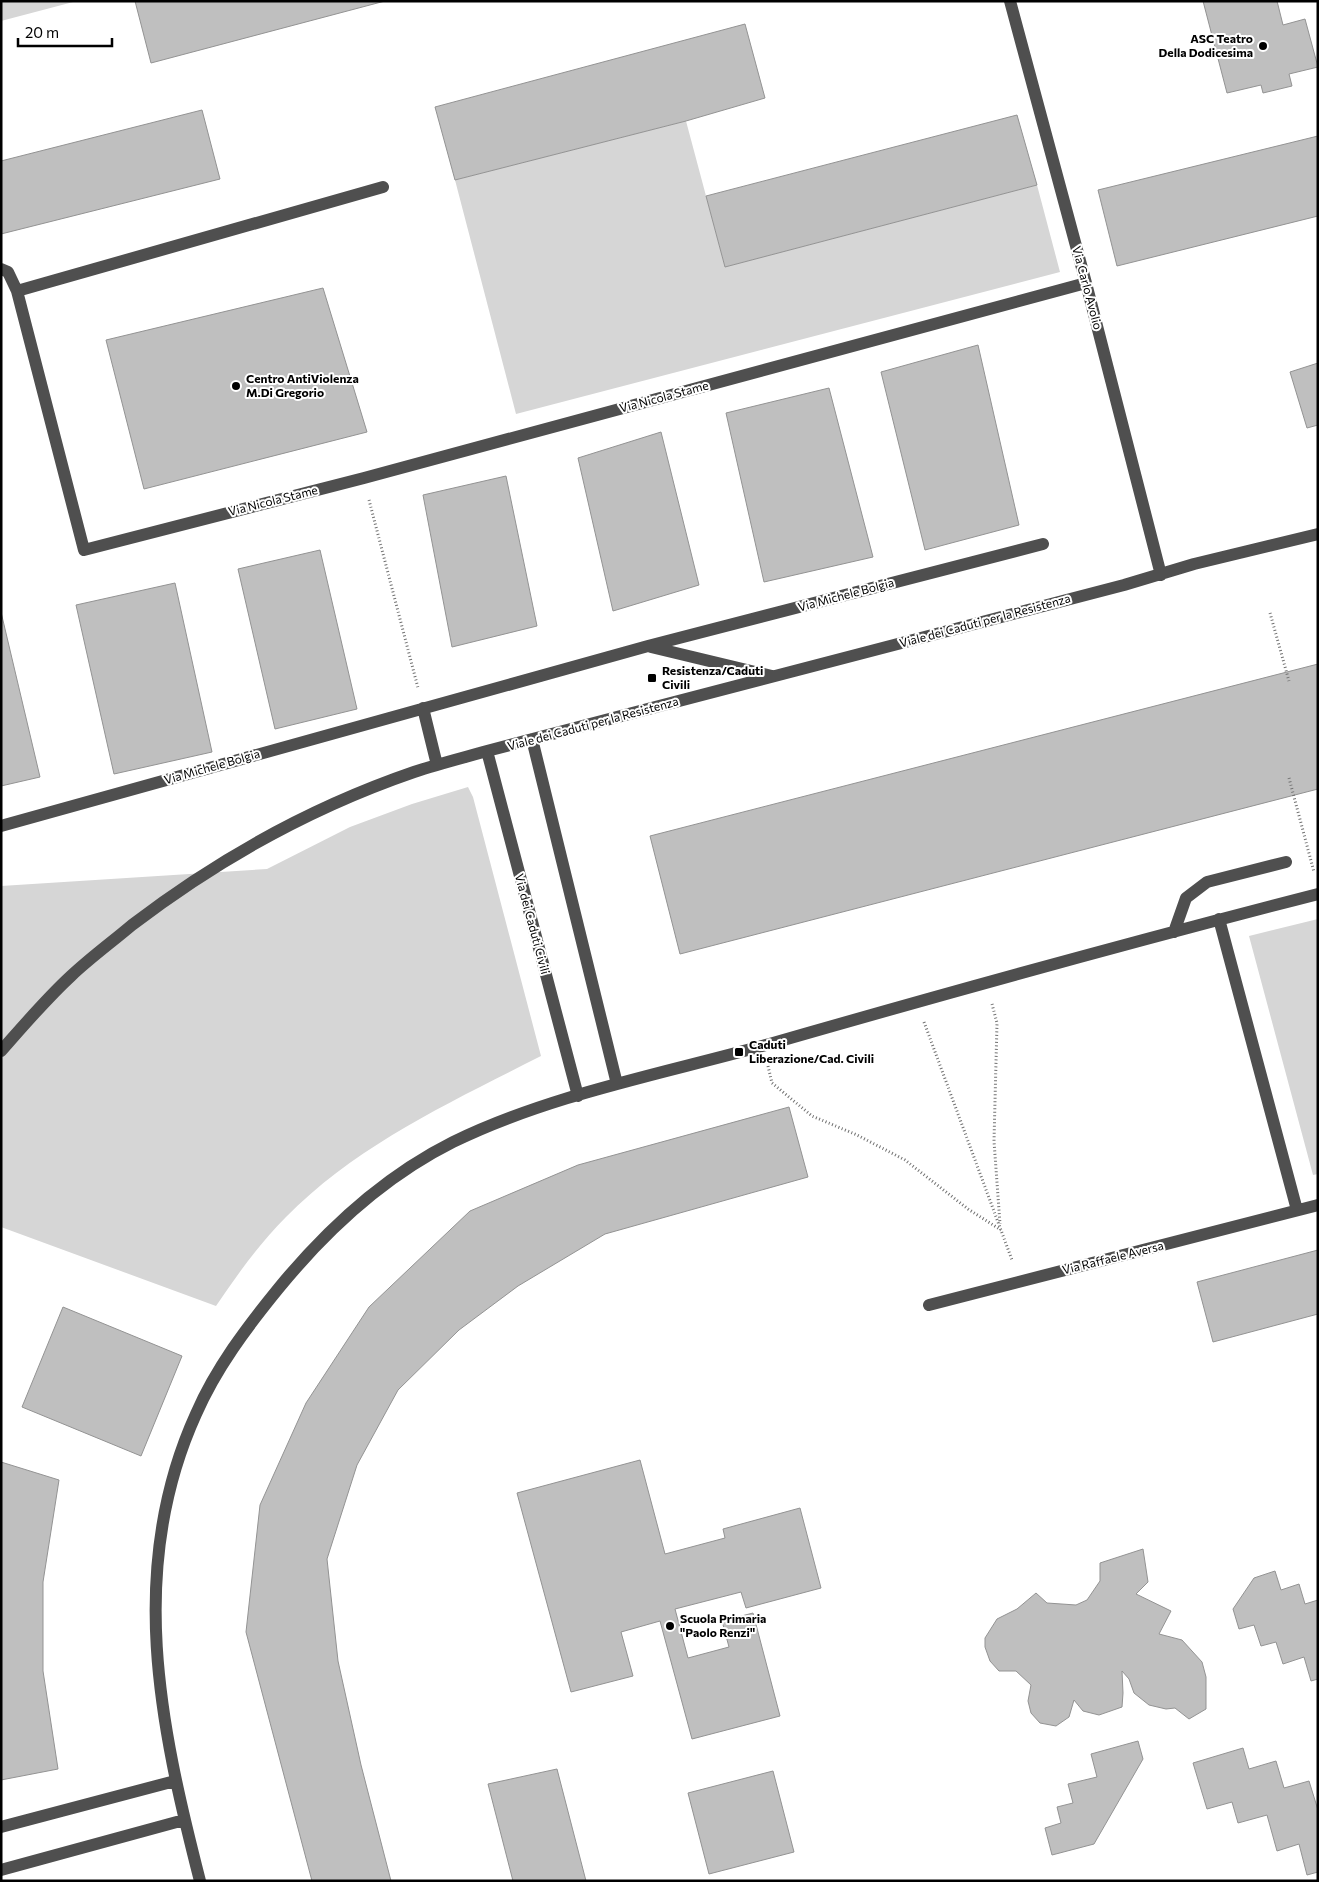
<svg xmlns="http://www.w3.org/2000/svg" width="1319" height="1882" viewBox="0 0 1319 1882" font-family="Commissioner,sans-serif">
	<rect width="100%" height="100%" fill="#fff"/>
	<!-- green -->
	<path fill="#d6d6d6" d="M1,1h76l-76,20z
		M686,121l39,146 312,-82 23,87 -544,142 -61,-234z
		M468,787l5,10 68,259c-90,46 -183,88 -255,161 -27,27 -49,58 -70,89l-215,-79v-341l266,-17 83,-42 62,-23z
		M1318,919v255l-5,1 -64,-239z"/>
	<!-- building -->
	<path fill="#bfbfbf" stroke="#939393" d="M135,1h250l-234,62z
		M1203,1h74l6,24 22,-6 13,48 -29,7 3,12 -29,7 -2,-8 -34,8z
		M745,24l20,74 -79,23 -231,59 -20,-73z
		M202,110l18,69 -219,55v-73z
		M1017,115l20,70 -312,82 -19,-71z
		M1318,136v80l-201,50 -19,-76z
		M323,288l44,144 -223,57 -38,-149z
		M978,345l41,180 -94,25 -44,-178z
		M1318,363v62l-11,3 -17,-56z
		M829,388l44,169 -109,25 -38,-169z
		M661,432l38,153 -86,26 -35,-153z
		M506,476l31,150 -85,21 -29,-152z
		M320,550l37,159 -82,20 -37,-160z
		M175,583l37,169 -98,22 -38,-169z
		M1,612l39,165 -39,9z
		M1318,664v125l-638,165 -30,-118z
		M789,1107l19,70 -203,57 -87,52 -59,44 -61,60 -41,75 -30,94 11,102 23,104 30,116h-79l-66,-249 14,-127 46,-102 63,-96 101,-96 108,-46z
		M1318,1250v64l-105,28 -16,-60z
		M63,1307l119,49 -41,100 -119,-49z
		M640,1460l25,94 60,-16 -2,-9 77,-21 21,80 -75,20 -5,-16 -66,17 13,49 41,-11 -7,-26 31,-8 27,103 -88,23 -32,-118 -39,11 12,44 -62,16 -54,-199z
		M1,1462l58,18 -16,102v89l15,98 -57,11z
		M1143,1549l5,33 -12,12 35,17 -12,23 23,6 20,22 4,15v32l-17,10 -14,-11 -9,1 -17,-4 -15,-12 -5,-14 -7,-8 1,22 -1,14 -23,8 -16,-4 -9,-11 -5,17 -13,9 -16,-3 -9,-10 -3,-12 3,-16 -15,-14h-17l-9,-10 -5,-14v-9l12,-19 20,-10 19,-16 11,10 29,2 11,-5 13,-19v-18z
		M1275,1571l6,19 18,-6 6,20 13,-4v79l-7,2 -7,-24 -21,7 -7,-22 -15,4 -7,-21 -15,4 -6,-20 21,-31z
		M1138,1741l5,18 -49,85 -42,11 -7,-27 16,-5 -4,-16 16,-4 -5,-19 29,-7 -6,-23z
		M1243,1748l6,21 27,-8 8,27 25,-7 9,29v62l-11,3 -8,-31 -22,7 -10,-36 -29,8 -6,-21 -25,7 -14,-46z
		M557,1769l29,112h-73l-25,-97z
		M773,1771l21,81 -85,22 -21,-81z"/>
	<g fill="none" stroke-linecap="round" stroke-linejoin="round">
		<!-- path -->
		<path stroke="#717171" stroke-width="3" stroke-dasharray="1 2.5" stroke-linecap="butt" d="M369,500l49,188
			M1270,613l19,68
			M1289,778l25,94
			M992,1004l5,19 -3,118 6,83
			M924,1022l88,238
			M768,1066l4,17 40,33 45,19 48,25 63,49 33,21"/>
		<!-- minor -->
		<path stroke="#4f4f4f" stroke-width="12" d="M1010,1l76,282 75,292
			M383,187l-366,104 67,259 280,-72 722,-195
			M1,269l7,3 9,19
			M651,647l121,29
			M423,708l14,57
			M532,739l85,345
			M487,751l91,345
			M1,826l647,-180 395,-102
			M1219,919l78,291
			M1174,932l12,-34 21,-16 79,-20
			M1,1051c23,-26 45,-52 70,-75 19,-18 41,-34 61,-51 85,-65 180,-118 282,-153 24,-8 48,-14 73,-21l637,-166 70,-21 124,-30
			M929,1305l389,-100
			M1,1827l174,-46
			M1,1870l183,-50
			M200,1881c-40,-156 -74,-313 -4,-467 20,-46 51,-87 82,-125 49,-60 105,-112 175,-147 98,-48 214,-69 320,-99 181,-52 362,-102 545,-149"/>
	</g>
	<!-- markers -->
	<g fill="#000" stroke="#fff" stroke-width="2">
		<circle cx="1263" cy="46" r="5"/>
		<circle cx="236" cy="386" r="5"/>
		<rect x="647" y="673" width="10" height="10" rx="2.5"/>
		<rect x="734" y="1047" width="10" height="10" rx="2.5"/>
		<circle cx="670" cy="1626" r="5"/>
	</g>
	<g text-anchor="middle" stroke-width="4" stroke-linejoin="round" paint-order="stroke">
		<!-- poi labels -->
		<g font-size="12" font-weight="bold" fill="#000" stroke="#fff" text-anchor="start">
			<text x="1253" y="43" text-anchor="end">ASC Teatro<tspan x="1253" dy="14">Della Dodicesima</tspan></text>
			<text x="246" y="383">Centro AntiViolenza<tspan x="246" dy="14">M.Di Gregorio</tspan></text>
			<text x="662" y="675">Resistenza/Caduti<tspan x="662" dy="14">Civili</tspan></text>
			<text x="749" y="1049">Caduti<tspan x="749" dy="14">Liberazione/Cad. Civili</tspan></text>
			<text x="680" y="1623">Scuola Primaria<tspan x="680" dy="14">"Paolo Renzi"</tspan></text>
		</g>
		<!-- street labels -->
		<g font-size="12" fill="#000" stroke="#fff">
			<text transform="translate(1087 288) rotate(75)" y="4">Via Carlo Avolio</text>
			<text transform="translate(664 397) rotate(-15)" y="4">Via Nicola Stame</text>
			<text transform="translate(273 501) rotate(-14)" y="4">Via Nicola Stame</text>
			<text transform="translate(846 595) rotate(-15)" y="4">Via Michele Bolgia</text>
			<text transform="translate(985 621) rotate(-15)" y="4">Viale dei Caduti per la Resistenza</text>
			<text transform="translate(593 724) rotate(-15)" y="4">Viale dei Caduti per la Resistenza</text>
			<text transform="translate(212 767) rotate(-16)" y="4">Via Michele Bolgia</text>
			<text transform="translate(532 924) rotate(75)" y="4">Via dei Caduti Civili</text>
			<text transform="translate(1113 1258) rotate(-14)" y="4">Via Raffaele Aversa</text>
		</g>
	</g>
	<!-- border -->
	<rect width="1319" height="1882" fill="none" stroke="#000000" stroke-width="5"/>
	<!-- scale -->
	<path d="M18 38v8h94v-8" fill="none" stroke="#000000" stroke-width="2.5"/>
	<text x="25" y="38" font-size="15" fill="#000000" stroke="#ffffff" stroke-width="4" paint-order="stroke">20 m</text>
</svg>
